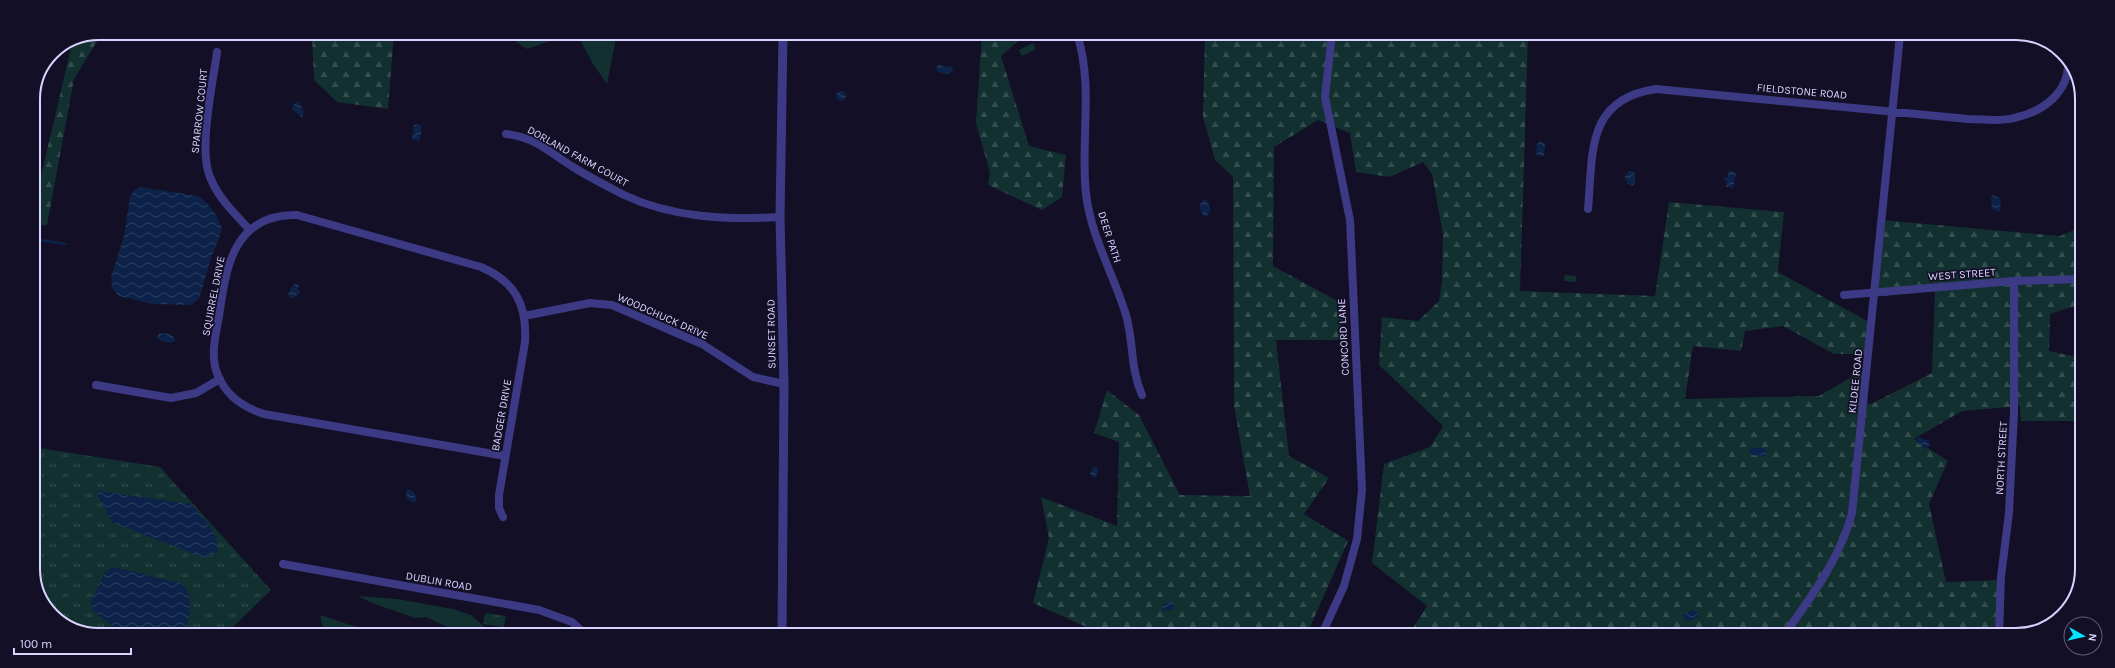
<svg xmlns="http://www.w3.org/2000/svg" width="2115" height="668" viewBox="0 0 2115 668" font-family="Karla,sans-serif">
	<defs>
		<pattern id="forest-firs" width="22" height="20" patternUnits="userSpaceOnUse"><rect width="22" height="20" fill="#12302f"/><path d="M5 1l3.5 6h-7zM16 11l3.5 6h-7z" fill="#344d4e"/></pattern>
		<pattern id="park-tufts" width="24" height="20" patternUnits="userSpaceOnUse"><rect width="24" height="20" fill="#12302f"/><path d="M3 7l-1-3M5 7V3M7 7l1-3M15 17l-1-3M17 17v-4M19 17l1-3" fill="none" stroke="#344d4e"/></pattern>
		<pattern id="water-waves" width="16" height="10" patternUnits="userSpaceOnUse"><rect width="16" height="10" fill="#0c2248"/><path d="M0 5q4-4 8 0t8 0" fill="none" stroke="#2f4163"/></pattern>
	</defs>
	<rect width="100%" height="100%" fill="#130f26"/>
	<!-- green -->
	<path fill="#12302f" d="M515,34v-1l36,1 -1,7 -23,8 -12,-8z
		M577,34h40l-10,50 -14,-20z
		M1033,43l3,6 -14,7 -3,-6z
		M1565,275l11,1v6l-12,-1z
		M358,596l39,3 56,10 18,6 15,13 16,5h-42l-34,-16 -11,1 -43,-15z
		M320,615l55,18h-45l-8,-8z
		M544,627l11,6h-44z"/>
	<!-- forest -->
	<path fill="url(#forest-firs)" d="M99,33h3l-28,46 -27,146 -14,1v-16l39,-166z
		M312,33h82l-6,76 -51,-7 -23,-22z
		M982,34h44l-25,22 28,90 37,9 -4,42 -20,13 -54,-25 2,-12 -14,-50z
		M1205,34l323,1 -8,256 135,5 14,-94 115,10 -6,60 91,50 -3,32h-32l-51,-28 -38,5 -4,20 -48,-5 -8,53 134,-3 45,-26 -3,34h10l61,-31 3,-82 -63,6 9,-77 179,16 21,-9v77l-31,10 -1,37 24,5 8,-7 -1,72h-59l-1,-15 -58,5 -48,28 34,22 -19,43 17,78 54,-2v46l-38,9 -553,-1 18,-28 -55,-43 12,-99 46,-17 13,-21 -64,-61 3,-48 36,4 21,-20 3,-20 1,-47 -11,-60 -9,-12 -33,15 -34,-5 -6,-39 -32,-13 -44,27 -1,119 70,38v36h-67l13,116 40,22 -25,36 44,27 -41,93h-205l-69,-31 16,-65 -8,-41 76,29 2,-84 -25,-9 13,-43 32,25 41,80 70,1 -16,-90 -1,-229 -18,-17 -12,-43z"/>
	<!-- park -->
	<path fill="url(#park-tufts)" d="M33,447l127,20 111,123 -44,43h-145l-35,-24 -14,-35z
		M485,613l21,3 -2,11 -21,-3z"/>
	<!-- water -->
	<path fill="url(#water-waves)" d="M939,64l6,3 7,-1 1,6 -9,2 -6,-2 -2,-4z
		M836 96a5 5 0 1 1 10 0a5 5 0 1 1-10 0Z
		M299,101l5,11 -2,6 -10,-9 1,-4z
		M414,124l8,1 -2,16 -8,-1z
		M1540,141l5,3 -1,11 -2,2 -6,-3 1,-10z
		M1629,171h4c3,4 3,12 0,15l-6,-2v-4l-3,-2z
		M1732,171l4,3 -3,14 -7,-1 1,-6 -3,-1v-2l4,-1v-5z
		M140,187l58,9 9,7 9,12 6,13 -3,11 -7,16 -13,44 -8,6 -38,-1 -34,-8 -7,-8 -1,-11 13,-41 6,-39 4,-7z
		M1993,195l7,3 1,11 -2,3 -7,-3 -1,-12z
		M1206,199l5,11 -5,7 -3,-1 -4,-9 4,-7z
		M294,284h5l-1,6 3,2 -9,7 -4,-5z
		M159,333l11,1 5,4v3c-4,3 -15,1 -18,-3z
		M1918,437l11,4 1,4 -5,4 -9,-8z
		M1752,448h13l2,4 -2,4 -13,-1 -3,-4z
		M1096,466l2,3 -2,8 -3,1 -3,-3 3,-8z
		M408,489l5,2 4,8 -3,4 -7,-4 -1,-6z
		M99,491l92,13c10,11 31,32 26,48l-10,5h-5l-90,-35 -14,-26 -1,-3z
		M114,567l66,16 7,6c5,16 3,29 -3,44h-62l-29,-22 -2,-10 14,-29z
		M1171,602l4,2 -1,5 -8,2 -4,-1 1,-5z
		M1691,610l6,1 2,6 -14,5 -2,-7z"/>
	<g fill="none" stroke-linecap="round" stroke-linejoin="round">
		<!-- stream -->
		<path stroke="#0c2248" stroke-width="2.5" d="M33,239l33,5"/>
		<!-- minor -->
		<path stroke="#3d3a85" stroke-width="8" d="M1077,34c17,52 3,107 9,160 5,43 28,81 40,121 8,28 4,53 16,80
			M217,52c-4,31 -19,97 -7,125 8,21 25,37 40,53
			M506,134c29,3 43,18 67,33 16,10 34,19 51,28 49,23 103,25 156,22
			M1588,209c5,-56 -2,-110 68,-120l312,30c15,0 31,3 46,-1 29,-6 56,-26 54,-58
			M1844,295l170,-14 67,-2
			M524,316l66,-13 22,2 90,39 51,33 31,7
			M96,385l75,13 25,-5 24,-14
			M503,517l-4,-9v-13l26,-153c2,-37 -9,-60 -44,-75l-184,-52c-63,-1 -71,51 -78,101 -3,18 -9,39 -2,57 8,22 25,34 47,41l241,42
			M283,564l256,46 33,12 12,11
			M1322,634l22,-48 13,-47 5,-49 -12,-270 -25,-123 7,-63
			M1784,635c27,-38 56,-76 68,-122l48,-478
			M1999,635l2,-58 8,-64 5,-101v-131"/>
		<!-- tertiary -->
		<path stroke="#3d3a85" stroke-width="9" d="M782,634l2,-250 -4,-167 3,-183"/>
	</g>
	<g text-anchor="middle" stroke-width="3.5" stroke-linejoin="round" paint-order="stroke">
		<!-- street labels -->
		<g font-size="11" fill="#d9d4ff" stroke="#130f26">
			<text transform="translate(1802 91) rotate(5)" y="4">FIELDSTONE ROAD</text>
			<text transform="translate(199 111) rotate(-84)" y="4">SPARROW COURT</text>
			<text transform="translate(578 156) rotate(29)" y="4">DORLAND FARM COURT</text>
			<text transform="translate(1110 237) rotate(72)" y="4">DEER PATH</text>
			<text transform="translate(1962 274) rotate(-4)" y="4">WEST STREET</text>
			<text transform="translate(213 296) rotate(-79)" y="4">SQUIRREL DRIVE</text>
			<text transform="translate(663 316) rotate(24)" y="4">WOODCHUCK DRIVE</text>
			<text transform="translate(771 334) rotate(-91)" y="4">SUNSET ROAD</text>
			<text transform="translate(1343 337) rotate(-93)" y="4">CONCORD LANE</text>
			<text transform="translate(1855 381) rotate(-84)" y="4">KILDEE ROAD</text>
			<text transform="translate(501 415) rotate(-80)" y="4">BADGER DRIVE</text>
			<text transform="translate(2001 458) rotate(-87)" y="4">NORTH STREET</text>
			<text transform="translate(439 581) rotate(10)" y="4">DUBLIN ROAD</text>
		</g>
	</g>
	<!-- crop -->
	<path d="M0 0H2115V668H0ZM99 40H2016A59 59 0 0 1 2075 99V569A59 59 0 0 1 2016 628H99A59 59 0 0 1 40 569V99A59 59 0 0 1 99 40Z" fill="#130f26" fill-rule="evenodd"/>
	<path fill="none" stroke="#d9d4ff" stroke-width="2" d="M99 40H2016A59 59 0 0 1 2075 99V569A59 59 0 0 1 2016 628H99A59 59 0 0 1 40 569V99A59 59 0 0 1 99 40Z"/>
	<!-- north arrow -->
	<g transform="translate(2083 636) rotate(98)"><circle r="19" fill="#130f26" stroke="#625e7d"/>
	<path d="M0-3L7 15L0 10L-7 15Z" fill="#00e5ff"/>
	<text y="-6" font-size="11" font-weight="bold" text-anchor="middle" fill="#d9d4ff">N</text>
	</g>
	<!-- scale -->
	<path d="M14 648v6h117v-6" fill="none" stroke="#d9d4ff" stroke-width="2"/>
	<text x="20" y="648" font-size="12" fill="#d9d4ff" stroke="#130f26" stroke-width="3" paint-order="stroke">100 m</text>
</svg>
